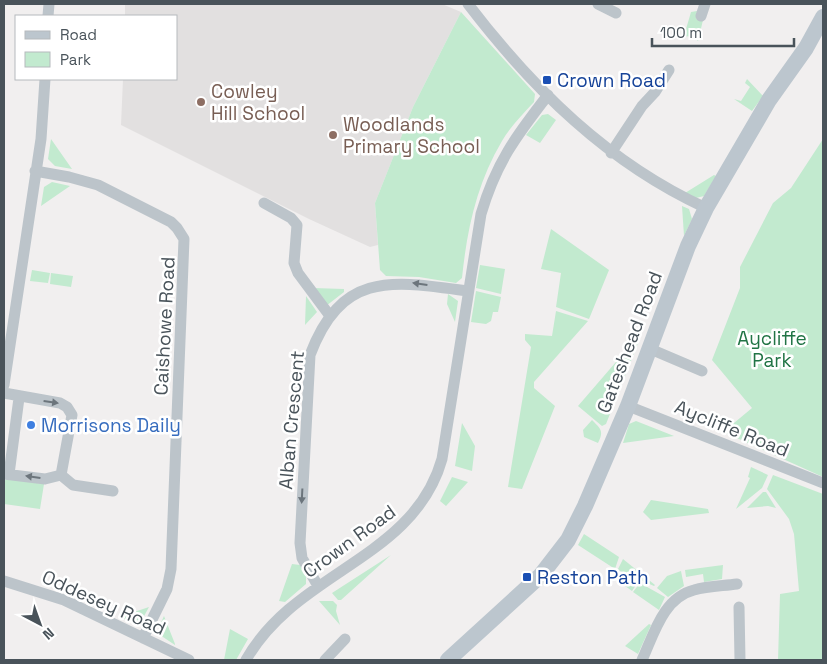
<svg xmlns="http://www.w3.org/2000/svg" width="827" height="664" viewBox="0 0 827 664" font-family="'Space Grotesk',sans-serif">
	<rect width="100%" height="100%" fill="#f1efef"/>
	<!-- education -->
	<path fill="#e2e0e0" d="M125,4h317l19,8 -48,95 -38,96 3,42 -8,2 -61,-28 -188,-94 2,-46h53v-63h-51z"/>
	<!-- green -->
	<path fill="#c2eacf" d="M697,11l-1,8 7,1 -5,21 -4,-4 -10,-1 7,-24z
		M461,12l74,82 -1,8c-11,12 -24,25 -32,39 -25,42 -35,88 -40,137l-6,5 -37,-6 -33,-1 -6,-6 -5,-67 38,-96z
		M747,79l16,17 -11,15 -18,-12 7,2 9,-14 -5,-4z
		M548,114l8,6 -16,23 -14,-8 16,-20z
		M51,139l21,30 -17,-3 -7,-7z
		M823,139v338l-104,-47 15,-7 18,-15 -40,-48 28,-72v-21l33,-64 18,-15z
		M714,175l2,1 -12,20 -8,2 -11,-5z
		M52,182l18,4 -29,20 3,-19z
		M682,206l7,3 3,10 -8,17z
		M551,229l58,41 -20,49 -33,-12 5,-34 -20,-4z
		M480,265l25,4 -4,25 -25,-6z
		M32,270l18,3 -2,10 -18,-2z
		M51,273l22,3 -2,11 -21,-3z
		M313,288l31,1v3l-18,14z
		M476,291l25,6 -3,15h-5l-2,9 -5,3 -15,-2z
		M448,294l10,7 -3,21 -8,-18z
		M306,296l11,16 -12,13z
		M556,311l32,10 -54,61v6l21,18 -33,83 -14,-2 23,-140 -6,-7v-6l27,2z
		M634,341l4,2 -32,81 -4,2 -24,-20 44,-51 6,-3z
		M592,420c9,9 12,11 6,23l-14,-6 -1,-7z
		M636,421l38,15 -51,7 6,-19z
		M462,423l13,23 -3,25 -17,-5z
		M751,467l17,8 -6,13 -26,21 14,-31 -2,-1z
		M773,475l50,19v166h-45l2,-66 19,-3 -5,-57 -5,-15 -22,-30z
		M452,477l16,5 -22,24 -6,-5z
		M7,479l37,5 -4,25 -36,-5v-23z
		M763,492h3l10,16 -8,-2 -21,2z
		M651,500l57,9 1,4 -58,7 -8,-8z
		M584,534l35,23 -4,12 -37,-24z
		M391,555l-50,45h-3l-6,-7z
		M623,559l32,26 -1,1 -34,-15 -2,-2z
		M292,564l8,1 6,11v8l-21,18 -6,-1z
		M723,565l-1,14 -18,3 -1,-8 -17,3 -1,-7z
		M681,571l3,15 -16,11 -11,-9 10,-12z
		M617,572l21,10 -6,9 -18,-13z
		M640,583l25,14 -6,13 -26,-18z
		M319,601h14l4,4 -1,6 4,14z
		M149,607l-6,11 -7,5 -17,-6z
		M164,616l11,28v1l-15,-10 -1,-8z
		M649,624l2,1 -13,29 -13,-8z
		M230,629l18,10 -12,21h-12z"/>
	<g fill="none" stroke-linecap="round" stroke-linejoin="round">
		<!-- street -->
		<path stroke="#bcc4ca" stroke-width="11" d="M468,4c65,85 140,159 238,204
			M598,4l18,9
			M48,16l1,-12
			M701,16l4,-12
			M611,153l31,-47 13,-14 14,-22
			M35,171l34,6 29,8 73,37 6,6 7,11 -13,330 -4,20 -24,49
			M264,203l27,15 6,7 -3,38 4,10 32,43
			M648,348l54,23
			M4,385l37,-246 4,-60
			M4,393l56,10 7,4 5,8 -11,60
			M628,406l195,77
			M4,474l41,5 16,-4
			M9,474l10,-76
			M61,475l12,10 40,6
			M4,581l60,19 125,60
			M318,586l-16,-28 -2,-15 10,-188c32,-85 83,-74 158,-64
			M739,607l1,53
			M246,660c50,-89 168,-101 196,-201l39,-245c15,-51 35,-78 67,-119
			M325,660l20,-21
			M642,660c12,-26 21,-62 52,-70 14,-4 29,-4 43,-6"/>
		<!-- secondary -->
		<path stroke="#bcc6ce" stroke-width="16" d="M448,660l93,-85 27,-35 17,-34 43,-100 60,-160 18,-38 63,-108 37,-52 17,-31"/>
	</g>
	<!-- one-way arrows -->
	<defs><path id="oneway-solid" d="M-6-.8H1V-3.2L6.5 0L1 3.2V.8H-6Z" transform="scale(1.25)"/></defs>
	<g fill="#6c757c">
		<use href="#oneway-solid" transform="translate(420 284) rotate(-172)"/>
		<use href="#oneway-solid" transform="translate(51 402) rotate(8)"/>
		<use href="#oneway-solid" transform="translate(33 477) rotate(-172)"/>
		<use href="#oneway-solid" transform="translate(302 496) rotate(93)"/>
	</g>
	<!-- markers -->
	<g fill="#1a4fb4" stroke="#fff" stroke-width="2">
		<rect x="542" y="75" width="10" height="10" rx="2.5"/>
		<rect x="522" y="572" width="10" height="10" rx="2.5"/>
	</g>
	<g fill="#8d6e63" stroke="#fff" stroke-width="2">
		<circle cx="201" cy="102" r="5"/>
		<circle cx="333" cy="135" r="5"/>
	</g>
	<circle fill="#3f7fe0" stroke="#fff" stroke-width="2" cx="31" cy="425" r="5"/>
	<g text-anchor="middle" stroke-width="5" stroke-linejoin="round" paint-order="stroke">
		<!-- transit labels -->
		<g font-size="19" fill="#164399" stroke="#fff" text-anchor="start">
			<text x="557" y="87">Crown Road</text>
			<text x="537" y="584">Reston Path</text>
		</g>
		<!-- education labels -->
		<g font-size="19" fill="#785e54" stroke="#fff" text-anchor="start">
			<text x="211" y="98">Cowley<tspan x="211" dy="22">Hill School</tspan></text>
			<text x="343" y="131">Woodlands<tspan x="343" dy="22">Primary School</tspan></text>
		</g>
		<!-- street labels -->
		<g font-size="19" fill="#49535a" stroke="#fff">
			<text transform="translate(164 326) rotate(-87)" y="7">Caishowe Road</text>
			<text transform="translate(629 342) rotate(-69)" y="7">Gateshead Road</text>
			<text transform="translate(291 420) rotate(-85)" y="7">Alban Crescent</text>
			<text transform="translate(732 428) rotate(22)" y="7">Aycliffe Road</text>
			<text transform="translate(349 541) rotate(-36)" y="7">Crown Road</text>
			<text transform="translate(104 602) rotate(24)" y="7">Oddesey Road</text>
		</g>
		<!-- park labels -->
		<g font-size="19" fill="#217445" stroke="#fff">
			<text x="772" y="345">Aycliffe<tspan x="772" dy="22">Park</tspan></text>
		</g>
		<!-- shop labels -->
		<g font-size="19" fill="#366cbe" stroke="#fff" text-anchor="start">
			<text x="41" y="432">Morrisons Daily</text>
		</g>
	</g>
	<!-- border -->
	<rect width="827" height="664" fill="none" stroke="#49535a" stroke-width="10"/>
	<!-- legend -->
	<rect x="15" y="15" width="162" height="65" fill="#ffffff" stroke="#b6babd"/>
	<rect x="25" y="31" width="25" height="8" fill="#bcc6ce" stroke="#b6babd"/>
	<text x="60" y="40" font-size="15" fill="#49535a">Road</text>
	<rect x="25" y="52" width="25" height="15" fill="#c2eacf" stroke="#b6babd"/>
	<text x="60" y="65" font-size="15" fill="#49535a">Park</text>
	<!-- north arrow -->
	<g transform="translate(40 624) rotate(139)" stroke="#ffffff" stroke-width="4" paint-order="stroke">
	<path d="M0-4L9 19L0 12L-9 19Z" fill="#49535a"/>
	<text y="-8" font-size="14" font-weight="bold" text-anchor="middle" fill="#49535a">N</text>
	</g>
	<!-- scale -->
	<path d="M652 38v8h142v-8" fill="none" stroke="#49535a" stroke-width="2.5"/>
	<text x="660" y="38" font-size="15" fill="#49535a" stroke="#ffffff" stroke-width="4" paint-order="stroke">100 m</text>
</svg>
